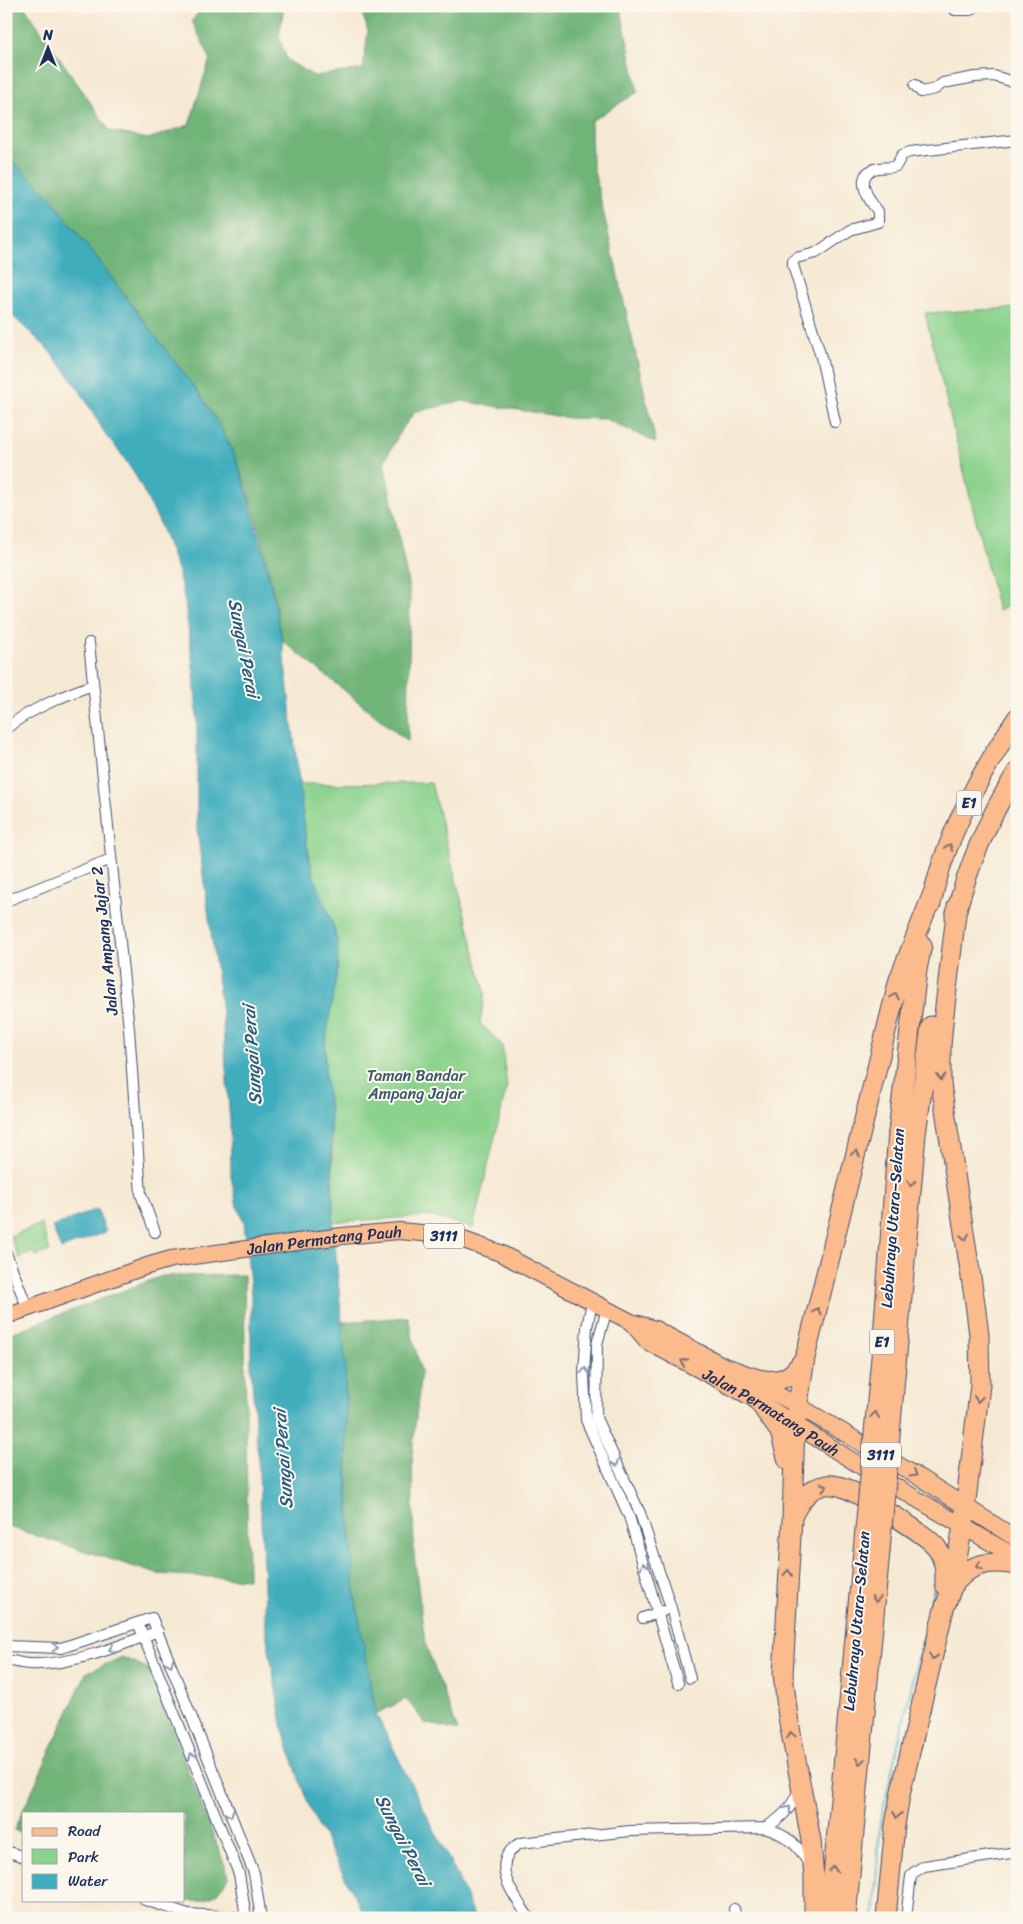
<svg xmlns="http://www.w3.org/2000/svg" width="1023" height="1924" viewBox="0 0 1023 1924" font-family="Sriracha,sans-serif">
	<rect width="100%" height="100%" fill="#fbf7ec"/>
	<filter id="ink" filterUnits="userSpaceOnUse"><feTurbulence type="fractalNoise" baseFrequency=".02" numOctaves="2"/><feDisplacementMap in="SourceGraphic" scale="10" xChannelSelector="R" yChannelSelector="G"/><feConvolveMatrix kernelMatrix="1 2 1 2 8 2 1 2 1" color-interpolation-filters="sRGB"/></filter>
	<filter id="wash" filterUnits="userSpaceOnUse"><feTurbulence type="fractalNoise" baseFrequency=".0096" numOctaves="4" result="noise"/><feDisplacementMap in="SourceGraphic" scale="20" xChannelSelector="R" yChannelSelector="G"/><feGaussianBlur stdDeviation="1.12" result="paint"/><feColorMatrix in="noise" values="0 0 0 0 0 0 0 0 0 0 0 0 0 0 0 0 0 1.4 0 .05"/><feComposite in="paint" operator="in"/></filter>
	<g filter="url(#wash)">
		<rect width="100%" height="100%" fill="#f6e9d3"/>
		<!-- green -->
		<path fill="#8bd28c" stroke="#538075" d="M1017,308v292l-19,11 -73,-298z
			M431,783l54,209 -5,31 22,22 5,41 -34,142 -43,-12 -97,6 -1,-87 -7,-59v-30l13,-100 -4,-18 -21,-54 -9,-46 -5,-44z
			M41,1224l9,27 -14,5 -2,-4 -15,6 -9,-22z"/>
		<!-- forest -->
		<path fill="#70b478" stroke="#46726b" d="M6,6h18l86,125 38,8 41,-14 21,-67 -18,-37 8,-11 5,-4h79l-5,30 8,24 27,16 49,-7 5,-38 -8,-25h260l18,86 -47,29 1,41 64,281 -50,-24 -37,-1 -107,-17 -47,11 -13,17 -18,33 26,131 -2,149 -126,-102c-11,-58 -23,-123 -45,-178 -9,-24 -23,-46 -37,-67l-149,-197 -45,-43z
			M244,1275l4,304 -91,-5 -151,-48v-191l156,-59z
			M408,1317l13,55 -9,82 2,100 11,89 33,88 -33,-8 -19,-24 -30,15c-8,-40 -17,-80 -21,-121 -10,-90 -7,-180 -13,-271z
			M122,1657l27,12 80,207c-3,5 -7,12 -11,16 -9,8 -24,12 -34,8v-87h-160v21l-10,-4 72,-157z"/>
		<!-- water -->
		<path fill="#3fadbd" stroke="#2d6e8e" d="M6,155l45,43 149,197 20,31 17,36 12,38 21,80 12,60 25,207 6,27 21,54 4,18v19l-13,81v30l5,34 3,112 12,136 2,119 8,118 21,119 81,161 18,43h-109l-51,-98 -13,-32 -19,-58 -17,-98 -7,-159 -8,-105v-73l-7,-73 -7,-16 -6,-29 -1,-55 -8,-109 -25,-183v-112l-3,-44 -9,-72 -7,-30 -19,-50 -22,-44 -17,-26 -13,-15 -25,-43 -17,-24 -20,-24 -39,-36z
			M97,1209l9,23 -45,17 -9,-22z"/>
		<g fill="none" stroke-linecap="round" stroke-linejoin="round">
			<!-- stream -->
			<path stroke="#3fadbd" stroke-width="2.5" d="M893,1530l34,21 8,14
				M874,1918l6,-95 56,-243"/>
		</g>
	</g>
	<g filter="url(#ink)">
		<g fill="none" stroke-linecap="round" stroke-linejoin="round">
			<!-- street casing -->
			<g stroke="#3c4b70" stroke-width="12">
				<path id="street" d="M953,6l2,4h15l6,-4
					M915,85l6,7 14,-3 8,-6 32,-6 19,-1 23,7
					M835,422l-14,-65 -28,-92v-4l3,-3 20,-5 34,-23 28,-8v-11c-8,-9 -24,-33 -6,-41 8,-4 16,-1 24,-4l6,-11 8,-3 107,-12
					M89,643l40,386 12,165 14,38
					M6,729c18,-17 63,-36 87,-44
					M6,901l105,-42
					M6,1253l21,54
					M592,1302l-5,25 -3,46 2,47 43,96 49,167
					M607,1309l-10,35 -1,74 44,95 31,95 19,70
					M643,1618l20,-7
					M138,1623l101,251 7,43
					M6,1646l55,2 91,-30 102,255 7,45
					M6,1660c8,1 16,4 23,4 41,2 91,-18 129,-33
					M764,1828c17,-9 28,-20 35,-39
					M6,1851l18,6
					M145,1900l43,14 64,4
					M734,1909l2,9
					M529,1918c-15,-23 -42,-55 -9,-75l110,-12 134,-3c22,6 35,17 45,37
					M906,1918l5,-42 2,-3 11,-7 93,-14"/>
			</g>
			<!-- primary casing -->
			<g stroke="#3c4b70" stroke-width="18">
				<g id="primary">
					<path id="s1" d="M6,1316l141,-50 24,-7 171,-23 57,-5 34,3 25,4 42,15 131,69 24,7 142,76 120,71 100,63"/>
					<path id="s2" d="M631,1322l17,20 110,59 101,64 158,93"/>
				</g>
			</g>
			<!-- highway casing -->
			<g stroke="#3c4b70" stroke-width="21">
				<path id="highway" d="M931,904c13,-64 50,-132 86,-186
					M955,917c13,-52 34,-100 62,-145
					M898,1132l19,-162 5,-25
					M916,1134l15,-108
					M729,1369c18,6 41,18 59,7 7,-4 12,-12 17,-18
					M758,1401l22,31 8,29
					M792,1517c7,-15 16,-29 34,-32 7,-1 13,1 19,3 19,9 81,45 92,60 8,11 8,23 8,37
					M951,1589c16,-26 37,-29 66,-24
					M814,1918v-40l-3,-38 -23,-123 -5,-43 9,-155 3,-95 10,-66 94,-379 34,-86
					M829,1918l34,-367
					M846,1918l34,-367
					M886,1918l9,-93 5,-30 44,-186 7,-19 12,-64 17,-141 -1,-50 -4,-32 -34,-219v-38l2,-23 14,-117"/>
			</g>
			<!-- street -->
			<use href="#street" stroke="#fff" stroke-width="10"/>
			<!-- primary -->
			<use href="#primary" stroke="#fbbb8c" stroke-width="16"/>
			<!-- highway -->
			<use href="#highway" stroke="#fbbb8c" stroke-width="19"/>
			<!-- highway-bridge casing -->
			<g stroke="#3c4b70" stroke-width="21" stroke-linecap="butt">
				<path id="highway-bridge" d="M863,1551l20,-215 15,-204
					M880,1551l36,-417"/>
			</g>
			<!-- highway-bridge -->
			<use href="#highway-bridge" stroke="#fbbb8c" stroke-width="19"/>
		</g>
		<!-- one-way arrows -->
		<defs><path id="oneway-chevron" d="M-2-3.5L2.5 0L-2 3.5" fill="none" stroke-width="1.6" stroke-linecap="round" stroke-linejoin="round" transform="scale(1.25)"/></defs>
		<g stroke="#806e73">
			<use href="#oneway-chevron" transform="translate(949 847) rotate(-68)"/>
			<use href="#oneway-chevron" transform="translate(895 996) rotate(-76)"/>
			<use href="#oneway-chevron" transform="translate(941 1077) rotate(89)"/>
			<use href="#oneway-chevron" transform="translate(856 1153) rotate(-76)"/>
			<use href="#oneway-chevron" transform="translate(911 1183) rotate(95)"/>
			<use href="#oneway-chevron" transform="translate(965 1237) rotate(81)"/>
			<use href="#oneway-chevron" transform="translate(817 1311) rotate(-76)"/>
			<use href="#oneway-chevron" transform="translate(684 1362) rotate(-152)"/>
			<use href="#oneway-chevron" transform="translate(978 1399) rotate(97)"/>
			<use href="#oneway-chevron" transform="translate(875 1415) rotate(-85)"/>
			<use href="#oneway-chevron" transform="translate(914 1474) rotate(31)"/>
			<use href="#oneway-chevron" transform="translate(824 1487) rotate(-11)"/>
			<use href="#oneway-chevron" transform="translate(979 1566) rotate(164)"/>
			<use href="#oneway-chevron" transform="translate(788 1573) rotate(-86)"/>
			<use href="#oneway-chevron" transform="translate(876 1599) rotate(95)"/>
			<use href="#oneway-chevron" transform="translate(933 1657) rotate(104)"/>
			<use href="#oneway-chevron" transform="translate(791 1735) rotate(-101)"/>
			<use href="#oneway-chevron" transform="translate(860 1761) rotate(96)"/>
			<use href="#oneway-chevron" transform="translate(897 1815) rotate(99)"/>
			<use href="#oneway-chevron" transform="translate(833 1869) rotate(-85)"/>
		</g>
		<g stroke="#8d97ae">
			<use href="#oneway-chevron" transform="translate(585 1371) rotate(-88)"/>
			<use href="#oneway-chevron" transform="translate(616 1463) rotate(65)"/>
			<use href="#oneway-chevron" transform="translate(644 1566) rotate(-107)"/>
			<use href="#oneway-chevron" transform="translate(55 1647) rotate(-3)"/>
			<use href="#oneway-chevron" transform="translate(112 1649) rotate(162)"/>
			<use href="#oneway-chevron" transform="translate(170 1663) rotate(68)"/>
			<use href="#oneway-chevron" transform="translate(192 1756) rotate(-112)"/>
			<use href="#oneway-chevron" transform="translate(788 1809) rotate(-52)"/>
			<use href="#oneway-chevron" transform="translate(230 1814) rotate(68)"/>
		</g>
	</g>
	<g text-anchor="middle" stroke-width="4" stroke-linejoin="round" paint-order="stroke">
		<!-- shield labels -->
		<g fill="#fbf7ec" stroke="#5e6b89" stroke-width="1">
			<rect x="956.5" y="790.5" width="25" height="25" rx="4"/>
			<rect x="424" y="1223.5" width="40" height="25" rx="4"/>
			<rect x="869.5" y="1329.5" width="25" height="25" rx="4"/>
			<rect x="861" y="1442.5" width="40" height="25" rx="4"/>
		</g>
		<g font-size="15" font-weight="bold" fill="#1b2f5e">
			<text x="969" y="808">E1</text>
			<text x="444" y="1241">3111</text>
			<text x="882" y="1347">E1</text>
			<text x="881" y="1460">3111</text>
		</g>
		<!-- street labels -->
		<g font-size="16" fill="#1b2f5e" stroke="#fbf7ec">
			<text transform="translate(104 941) rotate(-96)" y="6">Jalan Ampang Jajar 2</text>
			<text transform="translate(892 1218) rotate(-86)" y="6">Lebuhraya Utara–Selatan</text>
			<text dy="6" stroke="none"><textPath href="#s1" startOffset="329">Jalan Permatang Pauh</textPath></text>
			<text dy="6" stroke="none"><textPath href="#s2" startOffset="168">Jalan Permatang Pauh</textPath></text>
			<text transform="translate(856 1621) rotate(-85)" y="6">Lebuhraya Utara–Selatan</text>
		</g>
		<!-- park labels -->
		<g font-size="16" fill="#37586a" stroke="#fbf7ec">
			<text x="416" y="1081">Taman Bandar<tspan x="416" dy="18">Ampang Jajar</tspan></text>
		</g>
		<!-- water labels -->
		<g font-size="18" font-style="italic" fill="#285b7f" stroke="#fbf7ec">
			<text transform="translate(244 648) rotate(79)" y="6">Sungai Perai</text>
			<text transform="translate(252 1055) rotate(-94)" y="6">Sungai Perai</text>
			<text transform="translate(283 1459) rotate(-94)" y="6">Sungai Perai</text>
			<text transform="translate(403 1840) rotate(63)" y="6">Sungai Perai</text>
		</g>
	</g>
	<!-- margin -->
	<rect width="1023" height="1924" fill="none" stroke="#fbf7ec" stroke-width="25"/>
	<!-- legend -->
	<rect x="22" y="1812" width="162" height="90" fill="#fbf7ec" stroke="#a1a7b3"/>
	<rect x="32" y="1828" width="25" height="8" fill="#fbbb8c" stroke="#a1a7b3"/>
	<text x="68" y="1836" font-size="15" fill="#1b2f5e">Road</text>
	<rect x="32" y="1849" width="25" height="15" fill="#8bd28c" stroke="#a1a7b3"/>
	<text x="68" y="1862" font-size="15" fill="#1b2f5e">Park</text>
	<rect x="32" y="1874" width="25" height="15" fill="#3fadbd" stroke="#a1a7b3"/>
	<text x="68" y="1886" font-size="15" fill="#1b2f5e">Water</text>
	<!-- north arrow -->
	<g transform="translate(48 48)" stroke="#fbf7ec" stroke-width="4" paint-order="stroke">
	<path d="M0-4L9 19L0 12L-9 19Z" fill="#1b2f5e"/>
	<text y="-8" font-size="14" font-weight="bold" text-anchor="middle" fill="#1b2f5e">N</text>
	</g>
</svg>
